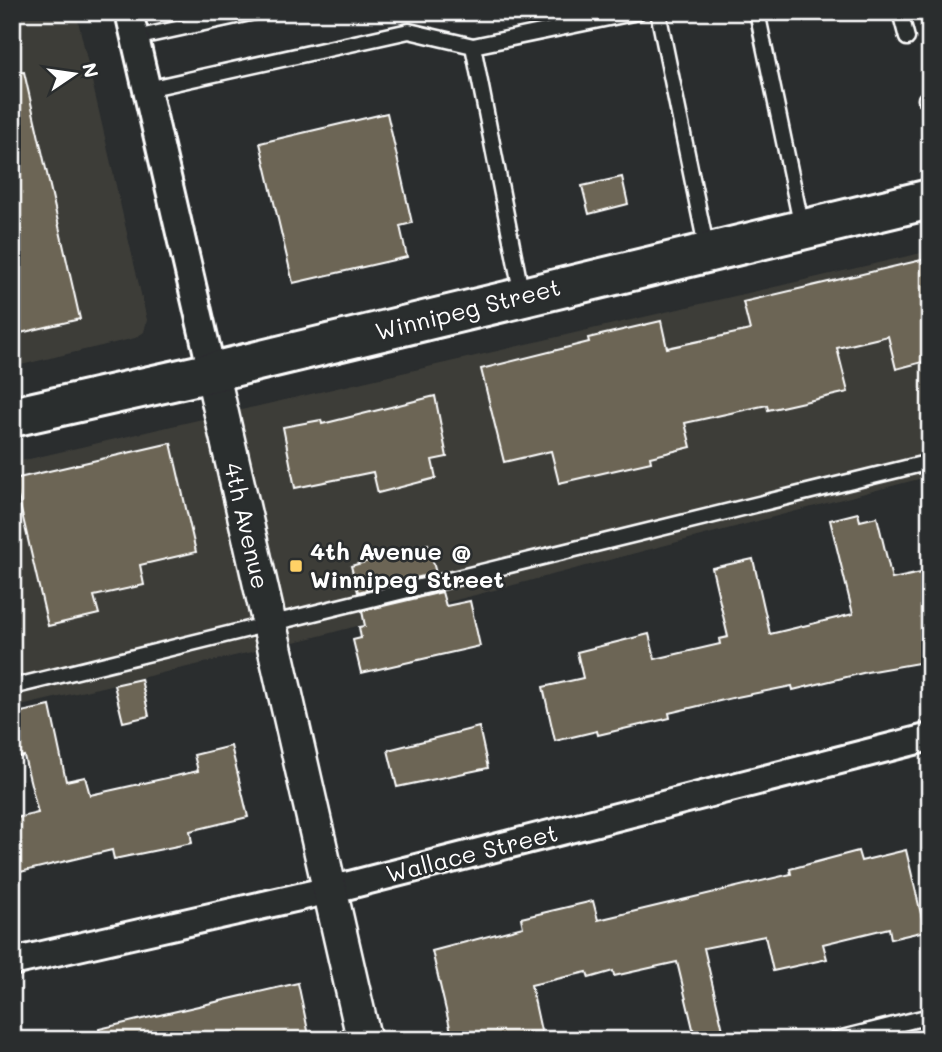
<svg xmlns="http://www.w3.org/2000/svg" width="942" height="1052" viewBox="0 0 942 1052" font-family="Mali,sans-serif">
	<rect width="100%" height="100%" fill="#2a2d2e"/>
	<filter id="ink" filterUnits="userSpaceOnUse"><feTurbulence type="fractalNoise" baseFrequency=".0143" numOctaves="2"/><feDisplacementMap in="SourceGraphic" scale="14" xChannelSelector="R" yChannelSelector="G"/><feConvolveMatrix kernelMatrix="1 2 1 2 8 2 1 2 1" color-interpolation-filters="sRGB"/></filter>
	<g filter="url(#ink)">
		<!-- built -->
		<path fill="#3e3e39" d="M29,12h47l71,308 -3,12 -9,6 -123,29v-351z
			M930,251v225l-615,161 -303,71v-245z"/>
		<!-- building -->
		<path fill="#6c6554" stroke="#fff" stroke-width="2" d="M24,72l56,247 -68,16v-262z
			M387,113l25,110 -12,3 7,31 -114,26 -33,-140z
			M622,177l6,27 -39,10 -7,-28z
			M930,258v102l-34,9 -8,-33 -51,12 11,44 -80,18 -1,-5 -82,18 6,24 -41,10 1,5 -92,21 -8,-32 -47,11 -23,-93 108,-27 -1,-4 73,-17 6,27 83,-18 -7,-28z
			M435,396l12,61 -15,3 4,18 -58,15 -5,-21 -78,16 -12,-61 38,-7 1,4z
			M171,443l25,109 -56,13 4,20 -50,11 5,18 -51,12 -34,-147z
			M858,513l2,8 17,-4 15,62 38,-8v90l-63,11 -74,18 -1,-4 -60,12 -63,15 1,5 -72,17 -1,-4 -42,10 -12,-54 40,-9 -6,-26 72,-18 6,25 65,-15 -1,-5 9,-2 -16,-69 41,-9 17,75 83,-20 -23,-94z
			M428,544l8,29 -78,19 -7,-26z
			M442,592l4,14 24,-5 10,45 -119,27 -8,-33 8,-2 -2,-11 6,-1 -3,-15z
			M141,679l8,37 -26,6 -9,-37z
			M50,706l16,75 19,-4 5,18 108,-24 -4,-16 37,-9 17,71 -58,14 2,12 -78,16 -2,-9 -100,24v-55l26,-6 -14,-57 -12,2v-44z
			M479,727l9,41 -91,19 -9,-37z
			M906,850l19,81 -34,8 -2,-11 -66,16 4,15 -54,12 -8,-35 -61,12 19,82 -28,7 -18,-75 -63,14 -1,-5 -24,7 -2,-6 -56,13 12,55h-90l-21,-89 91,-24 -2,-9 72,-17 5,19 193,-46 -1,-5 68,-18 3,10z
			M298,983l12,57h-210l-1,-11z"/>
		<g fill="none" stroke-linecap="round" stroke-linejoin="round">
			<!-- service casing -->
			<g stroke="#fff" stroke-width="19">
				<path id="service" d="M658,12l49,239
					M757,12l45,216
					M900,12l7,26
					M135,38l120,-26
					M473,46l165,-34
					M147,89l262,-58 64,15 49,250
					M926,99l4,-1
					M12,687l918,-225
					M834,1040l96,-24"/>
			</g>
			<!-- minor casing -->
			<g stroke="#fff" stroke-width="32">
				<path id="minor" d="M129,12l83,360
					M12,962l318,-72 600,-153"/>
			</g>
			<!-- tertiary casing -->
			<g stroke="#fff" stroke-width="38">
				<path id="tertiary" d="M212,372l152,668"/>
			</g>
			<!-- secondary casing -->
			<g stroke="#fff" stroke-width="44">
				<path id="secondary" d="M12,417l200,-45 718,-173"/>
			</g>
			<!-- service -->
			<use href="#service" stroke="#2a2d2e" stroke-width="14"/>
			<!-- minor -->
			<use href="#minor" stroke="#2a2d2e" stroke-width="26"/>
			<!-- tertiary -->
			<use href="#tertiary" stroke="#2a2d2e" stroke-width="33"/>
			<!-- secondary -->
			<use href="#secondary" stroke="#2a2d2e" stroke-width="38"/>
		</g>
	</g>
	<!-- markers -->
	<rect fill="#ffd166" stroke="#2a2d2e" stroke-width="2.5" x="289" y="559" width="14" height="14" rx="3.5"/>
	<g text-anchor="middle" stroke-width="5" stroke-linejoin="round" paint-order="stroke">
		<!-- street labels -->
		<g font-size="24" fill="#fff" stroke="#2a2d2e">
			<text transform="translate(468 310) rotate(-14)" y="8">Winnipeg Street</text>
			<text transform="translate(246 526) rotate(77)" y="8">4th Avenue</text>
			<text transform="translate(472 854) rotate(-14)" y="8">Wallace Street</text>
		</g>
		<!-- poi labels -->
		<g font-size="24" font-weight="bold" fill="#fff" stroke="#2a2d2e" text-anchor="start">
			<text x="310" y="560">4th Avenue @<tspan x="310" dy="28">Winnipeg Street</tspan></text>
		</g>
	</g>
	<!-- margin -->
	<rect width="942" height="1052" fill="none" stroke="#2a2d2e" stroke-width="42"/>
	<rect x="21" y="21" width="900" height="1010" fill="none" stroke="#fff" stroke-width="2.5" filter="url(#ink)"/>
	<!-- north arrow -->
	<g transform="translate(74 74) rotate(77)" stroke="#2a2d2e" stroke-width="5" paint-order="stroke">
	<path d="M0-5L12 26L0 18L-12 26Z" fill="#ffffff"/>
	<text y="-10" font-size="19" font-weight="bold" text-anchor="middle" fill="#ffffff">N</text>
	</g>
</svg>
